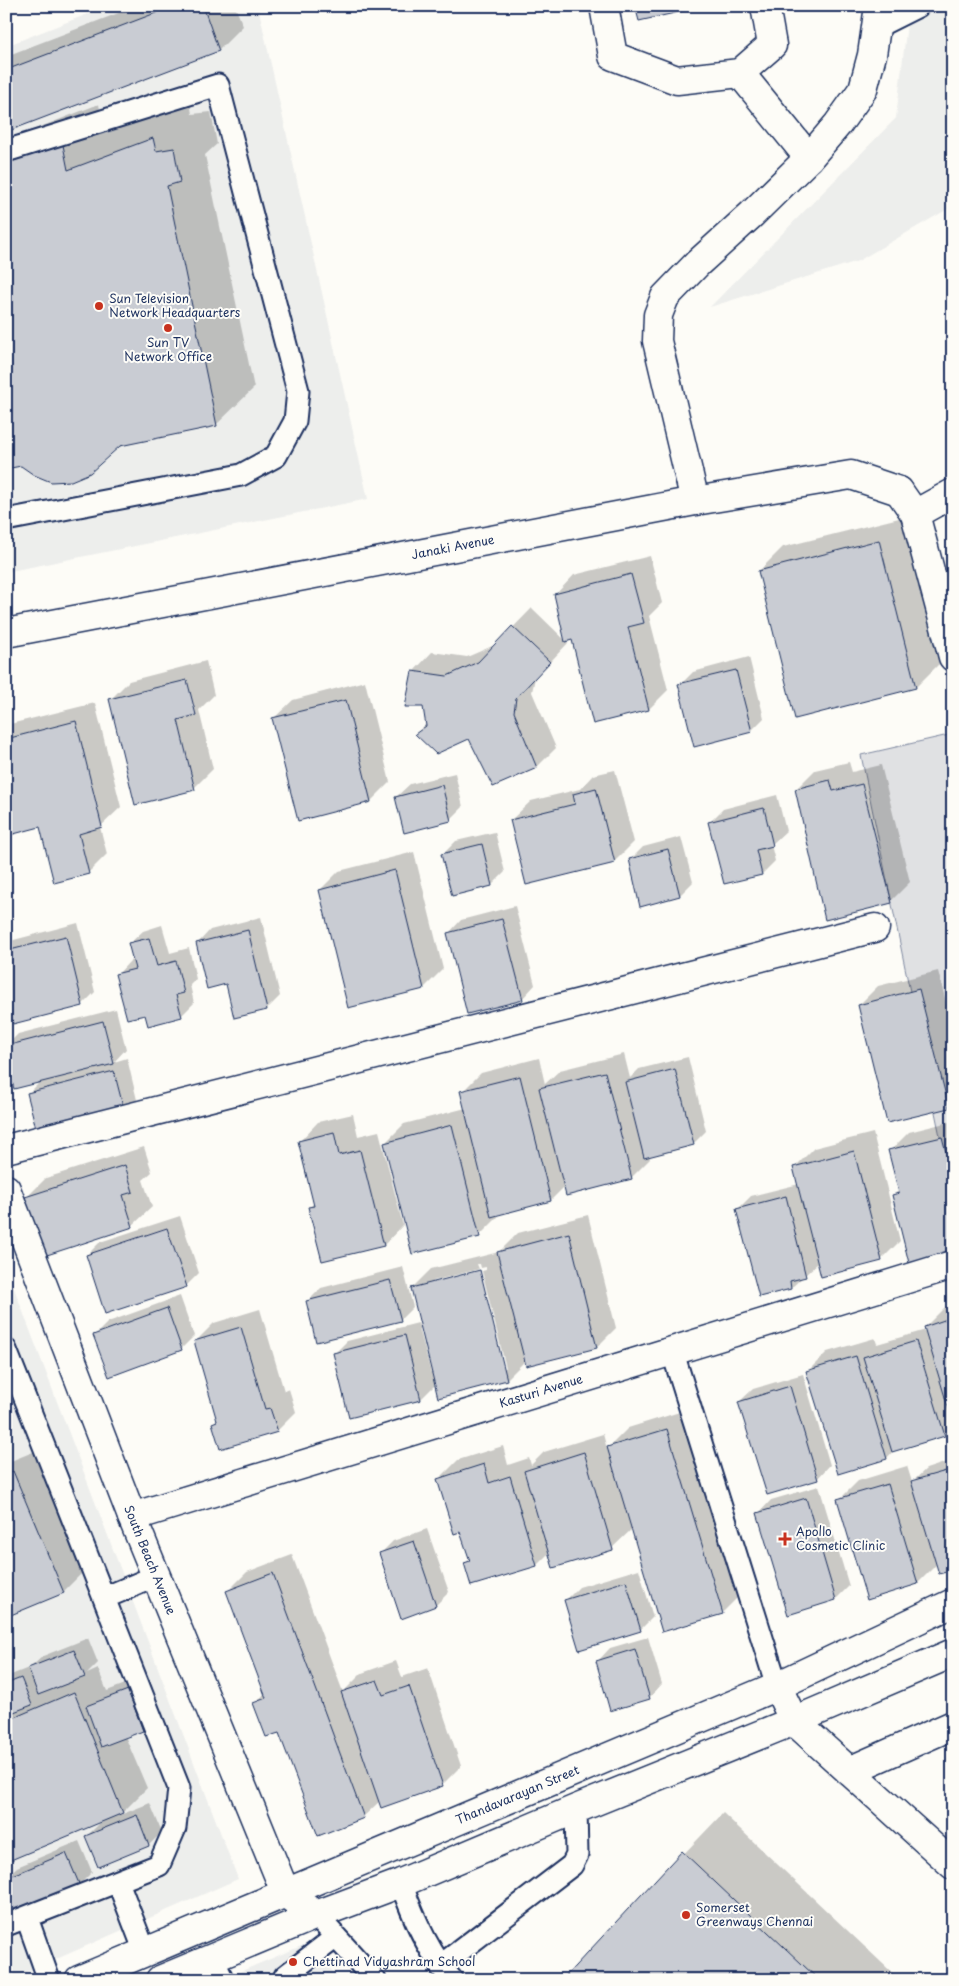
<svg xmlns="http://www.w3.org/2000/svg" width="959" height="1986" viewBox="0 0 959 1986" font-family="'Playpen Sans',sans-serif">
	<rect width="100%" height="100%" fill="#fdfcf7"/>
	<filter id="ink" filterUnits="userSpaceOnUse"><feTurbulence type="fractalNoise" baseFrequency=".02" numOctaves="2"/><feDisplacementMap in="SourceGraphic" scale="10" xChannelSelector="R" yChannelSelector="G"/><feConvolveMatrix kernelMatrix="1 2 1 2 8 2 1 2 1" color-interpolation-filters="sRGB"/></filter>
	<g filter="url(#ink)">
		<!-- built -->
		<path fill="#edeeec" d="M108,6h150l110,493 -362,73v-526z
			M909,6h44v200l-95,55 -148,46 186,-189z
			M6,1267l232,612 -229,101h-3z
			M306,1944l35,36h-121z"/>
		<!-- green -->
		<path fill="#e0e1e3" stroke="#7e88a0" d="M953,734v434l-6,2 -86,-415z"/>
		<!-- shadow -->
		<path fill="#0003" fill-rule="evenodd" d="M137,6h98l8,20 -24,24 -213,81v-75z
			M190,102l2,12 19,-2 6,32 -12,11 49,233 -38,37 -210,43v-317l19,-18 74,-29 5,30z
			M903,517l37,146 -24,24 -157,-116 24,-24z
			M650,556l12,47 -13,13 19,74 -19,19 -76,-70 -18,-44 19,-20z
			M532,608l36,35 -33,35 -3,14 24,56 -19,19 -43,19 -25,-48 -53,-4 11,-11 -3,-17 -11,-34 19,-20 35,5 30,-13z
			M749,657l15,61 -13,13 -71,-46 13,-13z
			M206,661l8,34 -15,15 14,59 -19,19 -84,-88 19,-19z
			M365,681l25,101 -19,19 -98,-82 20,-19z
			M95,703l26,104 -21,20 7,27 -19,19 -47,-48 -35,9v-109z
			M849,762l3,10 29,-7 29,117 -19,19 -95,-112 19,-19z
			M615,770l19,72 -19,19 -88,22 -16,-63 20,-19 49,-12 13,-14z
			M455,773l8,34 -13,13 -54,-23 14,-13z
			M777,795l9,36 -15,14 4,16 -13,13 -52,-52 13,-13z
			M495,832l10,40 -13,13 -49,-31 13,-13z
			M681,837l12,45 -13,13 -50,-35 13,-13z
			M414,852l29,117 -19,19 -75,19 -29,-117 19,-19z
			M515,906l20,79 -13,14 -74,-65 13,-14z
			M261,917l19,79 -13,13 -40,-27 -30,-38 13,-14z
			M78,923l17,69 -13,13 -76,-15v-45l4,-4z
			M162,925l8,28 19,-5 7,31 -6,6 4,18 -13,13 -35,-3 -29,-38 13,-14 4,-1 -5,-16 14,-13z
			M938,971l15,58v73l-5,4 -89,-101 19,-19z
			M116,1009l10,40 -12,13 13,-4 10,42 -13,13 -95,-20 12,-12 -35,-28v-7l12,-12z
			M624,1054l6,24 9,-9 49,-12 18,74 -13,13 -44,11 1,4 -19,19 -66,8 -14,14 -54,14 1,3 -19,19 -94,-93 19,-19 62,-16 -4,-16 19,-19 58,-15 6,26 15,-14z
			M353,1114l5,22 21,-5 24,94 -19,20 -74,-38 4,-4 -15,-61 19,-20z
			M953,1121v130l-59,-56 6,-6 -10,-38 19,-19z
			M873,1133l27,108 -19,19 -63,3 -27,25 -53,-79 13,-13 48,-12 -4,-17 19,-19z
			M144,1147l8,25 -9,8 9,27 -20,19 -105,-29 19,-19z
			M588,1215l28,113 -19,19 -70,18 -1,-5 -19,19 -71,5 -15,15 -71,18 -16,-63 13,-13 71,-18 13,50 2,-1 -21,-84 19,-19 68,-17 19,-19zM477,1264h3l1,4 5,-1v3l-4,1 24,97h-3l-70,-85v-2l46,-12z
			M180,1216l19,57 -13,13 -99,-31 13,-13z
			M403,1267l10,40 -13,13 -92,-19 13,-13z
			M180,1296l14,40 -13,13 -86,-14 13,-13z
			M953,1305v121l-9,9 -49,14 -8,9 -79,-87 19,-19 48,-14 2,6 49,-14 -1,-3 19,-19z
			M260,1309l24,82 5,-2 7,23 -19,19 -64,-8 5,-4 -23,-77 19,-19z
			M803,1374l27,91 -13,14 -78,-77 14,-13z
			M686,1410l55,184 -19,19 -89,-85 -21,20 -62,4 -13,13 -71,-2 4,-4 -9,-28 -22,-52 19,-19 45,-14 5,19 21,-7 2,7 13,-13 59,-18 4,15 21,-21z
			M33,1452l49,121 -19,19 -57,24v-153z
			M953,1460v108l-16,-4 -19,19 -79,-83 19,-19 49,-15 5,16 14,-13z
			M819,1486l30,100 -13,13 -47,14 -31,-99 13,-14z
			M427,1529l22,63 -13,13 -56,-51 13,-13z
			M292,1555l51,137 19,-19 34,-12 6,16 26,-9 33,98 -19,19 -62,16 -17,16 -108,-113 10,-11 -37,-102 19,-19z
			M639,1569l14,48 -13,13 -74,-30 13,-13z
			M648,1637l14,47 -13,14 -52,-36 13,-14z
			M88,1638l10,25 -11,11 11,-5 9,22 34,-13 14,38 -13,13 -17,7 22,52 -27,27 30,-12 12,29 -13,13 -51,21 -11,-30 15,-15 -96,40v-184l25,-10 12,-11z
			M723,1813l177,167h-337z
			M79,1841l13,31 -13,13 -70,9 -3,3v-20l11,-10z"/>
		<!-- building -->
		<path fill="#c9ccd3" stroke="#1b2f5e" d="M174,6h29l16,45 -213,81v-62z
			M635,6h71l-67,15z
			M153,138l3,13 18,-3 6,34 -13,4 50,240 -97,20 -30,27 -19,8 -20,1 -17,-7 -13,-9 -15,3v-307l56,-22 6,30z
			M879,540l37,148 -121,31 -37,-148z
			M631,574l13,49 -16,4 21,83 -56,14 -21,-84 -7,2 -11,-48z
			M512,626l38,36 -34,36 -2,14 23,56 -44,19 -24,-48 -33,15 -21,-20 11,-8 -3,-19h-18l7,-36 35,5 31,-14z
			M736,670l16,62 -58,15 -16,-63z
			M187,680l9,35 -18,5 17,70 -60,15 -26,-106z
			M346,700l25,102 -73,19 -26,-103z
			M76,721l26,106 -23,7 10,40 -35,9 -14,-56 -34,9v-97z
			M830,780l3,11 29,-7 30,119 -67,17 -30,-131z
			M442,785l9,36 -47,12 -9,-36z
			M596,788l19,75 -89,22 -16,-65 65,-16 -2,-10z
			M764,808l9,38 -17,4 6,25 -38,9 -16,-62z
			M482,844l10,42 -40,10 -11,-42z
			M668,849l12,47 -40,11 -11,-48z
			M395,870l29,119 -76,19 -29,-118z
			M502,919l21,81 -56,14 -20,-81z
			M248,930l19,80 -33,8 -8,-34 -19,5 -11,-46z
			M66,936l17,70 -70,18 -7,-28v-45z
			M149,938l8,28 19,-5 8,32 -8,2 6,22 -34,9 -3,-11 -18,4 -12,-45 20,-5 -7,-26z
			M919,989l30,119 -62,15 -29,-118z
			M103,1021l11,43 -100,25 -8,-31v-12z
			M675,1069l19,76 -50,13 -19,-76z
			M114,1071l11,43 -87,22 -11,-43z
			M605,1072l27,107 -66,17 -27,-108z
			M520,1076l31,125 -60,16 -31,-126z
			M452,1125l28,112 -68,17 -28,-111z
			M334,1132l5,23 21,-5 24,96 -62,15 -14,-54 6,-1 -16,-65z
			M942,1137l11,42v73l-44,11 -17,-68 7,-2 -11,-43z
			M854,1151l28,110 -61,16 -28,-110z
			M125,1165l8,27 -10,3 10,32 -89,29 -19,-59z
			M786,1196l20,81 -16,4 1,8 -32,8 -23,-88z
			M167,1228l20,59 -82,27 -19,-59z
			M569,1233l28,115 -71,18 -29,-114z
			M480,1270l27,110 -69,18 -27,-110z
			M390,1280l11,41 -85,21 -10,-41z
			M167,1308l15,42 -73,27 -16,-42z
			M953,1317v107l-29,-97z
			M241,1327l24,82 5,-1 8,24 -58,17 -8,-26 5,-2 -23,-80z
			M405,1335l16,65 -72,18 -16,-65z
			M916,1341l29,95 -53,16 -29,-95z
			M856,1356l31,103 -49,15 -32,-103z
			M790,1386l28,94 -51,15 -29,-93z
			M667,1429l56,185 -61,18 -55,-185z
			M584,1452l29,98 -60,18 -29,-97z
			M484,1464l5,19 21,-7 27,90 -66,20 -7,-23 6,-2 -10,-29 -6,2 -17,-55z
			M953,1469v101l-14,4 -28,-93z
			M13,1471l51,122 -58,24v-143z
			M888,1484l30,100 -51,16 -30,-101z
			M806,1498l30,102 -48,15 -31,-102z
			M414,1541l22,65 -35,13 -22,-66z
			M273,1573l91,245 -46,18 -39,-103 -13,4 -13,-34 13,-5 -40,-107z
			M626,1581l15,50 -62,19 -15,-50z
			M635,1649l15,50 -40,12 -14,-50z
			M74,1650l11,27 -47,18 -10,-27z
			M21,1678l11,27 -26,10v-31z
			M377,1680l6,15 26,-9 34,100 -62,22 -40,-116z
			M128,1690l15,41 -42,16 -15,-41z
			M74,1692l49,121 -117,49v-141z
			M137,1815l12,31 -51,21 -13,-31z
			M682,1851l137,129h-257z
			M66,1853l14,33 -65,26 -9,-22v-12z"/>
		<g fill="none" stroke-linecap="round" stroke-linejoin="round">
			<!-- service casing -->
			<g stroke="#1b2f5e" stroke-width="25">
				<path id="service" d="M876,27l42,-21
					M6,151l212,-66 80,306 -3,30 -19,35 -35,19 -235,45
					M6,1350l173,438 -4,40 -16,37 -153,60
					M672,1350l105,336
					M104,1598l52,-22
					M118,1882l27,70
					M401,1883c12,34 27,69 51,97
					M316,1915l59,65
					M27,1918l22,62
					M212,1958l11,22
					M440,1966l132,-101 5,-10 -1,-46
					M285,1976l51,-39"/>
			</g>
			<!-- minor casing -->
			<g stroke="#1b2f5e" stroke-width="31">
				<g id="minor">
					<path d="M604,6l9,50 64,24 63,-7 32,-28 -7,-39"/>
					<path d="M740,73l69,85"/>
					<path d="M899,491l16,23 38,143"/>
					<path d="M695,501l-38,-160 1,-26 7,-18 33,-34 54,-49 57,-56 29,-34 25,-35 9,-34 7,-49"/>
					<path d="M915,514l38,-21"/>
					<path d="M6,1149l869,-221"/>
					<path id="s1" d="M6,1189l126,328 154,377 30,21"/>
					<path id="s2" d="M132,1517l817,-251"/>
					<path d="M777,1686l17,35 159,144"/>
					<path d="M849,1771l104,-46"/>
				</g>
			</g>
			<!-- tertiary casing -->
			<g stroke="#1b2f5e" stroke-width="31">
				<g id="tertiary">
					<path id="s3" d="M6,633l689,-132 156,-26 48,16"/>
					<path id="s4" d="M79,1980l698,-294 176,-83"/>
					<path d="M160,1980l156,-65 85,-32 175,-74 218,-88 159,-68"/>
				</g>
			</g>
			<!-- service -->
			<use href="#service" stroke="#fdfcf7" stroke-width="21"/>
			<!-- minor -->
			<use href="#minor" stroke="#fdfcf7" stroke-width="28"/>
			<!-- tertiary -->
			<use href="#tertiary" stroke="#fdfcf7" stroke-width="28"/>
		</g>
	</g>
	<!-- markers -->
	<g fill="#c8321e" stroke="#fdfcf7" stroke-width="2">
		<circle cx="99" cy="306" r="5"/>
		<circle cx="168" cy="328" r="5"/>
		<path d="M782.5 1531.5h5v5h5v5h-5v5h-5v-5h-5v-5h5z"/>
		<circle cx="686" cy="1915" r="5"/>
		<circle cx="293" cy="1962" r="5"/>
	</g>
	<g text-anchor="middle" stroke-width="4" stroke-linejoin="round" paint-order="stroke">
		<!-- poi labels -->
		<g font-size="12" fill="#1b2f5e" stroke="#fdfcf7" text-anchor="start">
			<text x="109" y="303">Sun Television<tspan x="109" dy="14">Network Headquarters</tspan></text>
			<text x="168" y="347" text-anchor="middle">Sun TV<tspan x="168" dy="14">Network Office</tspan></text>
			<text x="796" y="1536">Apollo<tspan x="796" dy="14">Cosmetic Clinic</tspan></text>
			<text x="696" y="1912">Somerset<tspan x="696" dy="14">Greenways Chennai</tspan></text>
			<text x="303" y="1966">Chettinad Vidyashram School</text>
		</g>
		<!-- street labels -->
		<g font-size="12" fill="#1b2f5e" stroke="#fdfcf7">
			<text dy="4" stroke="none"><textPath href="#s3" startOffset="455">Janaki Avenue</textPath></text>
			<text dy="4" stroke="none"><textPath href="#s2" startOffset="428">Kasturi Avenue</textPath></text>
			<text dy="4" stroke="none"><textPath href="#s1" startOffset="398">South Beach Avenue</textPath></text>
			<text dy="4" stroke="none"><textPath href="#s4" startOffset="476">Thandavarayan Street</textPath></text>
		</g>
	</g>
	<!-- margin -->
	<rect width="959" height="1986" fill="none" stroke="#fdfcf7" stroke-width="25"/>
	<rect x="12" y="12" width="934" height="1961" fill="none" stroke="#1b2f5e" stroke-width="2" filter="url(#ink)"/>
</svg>
